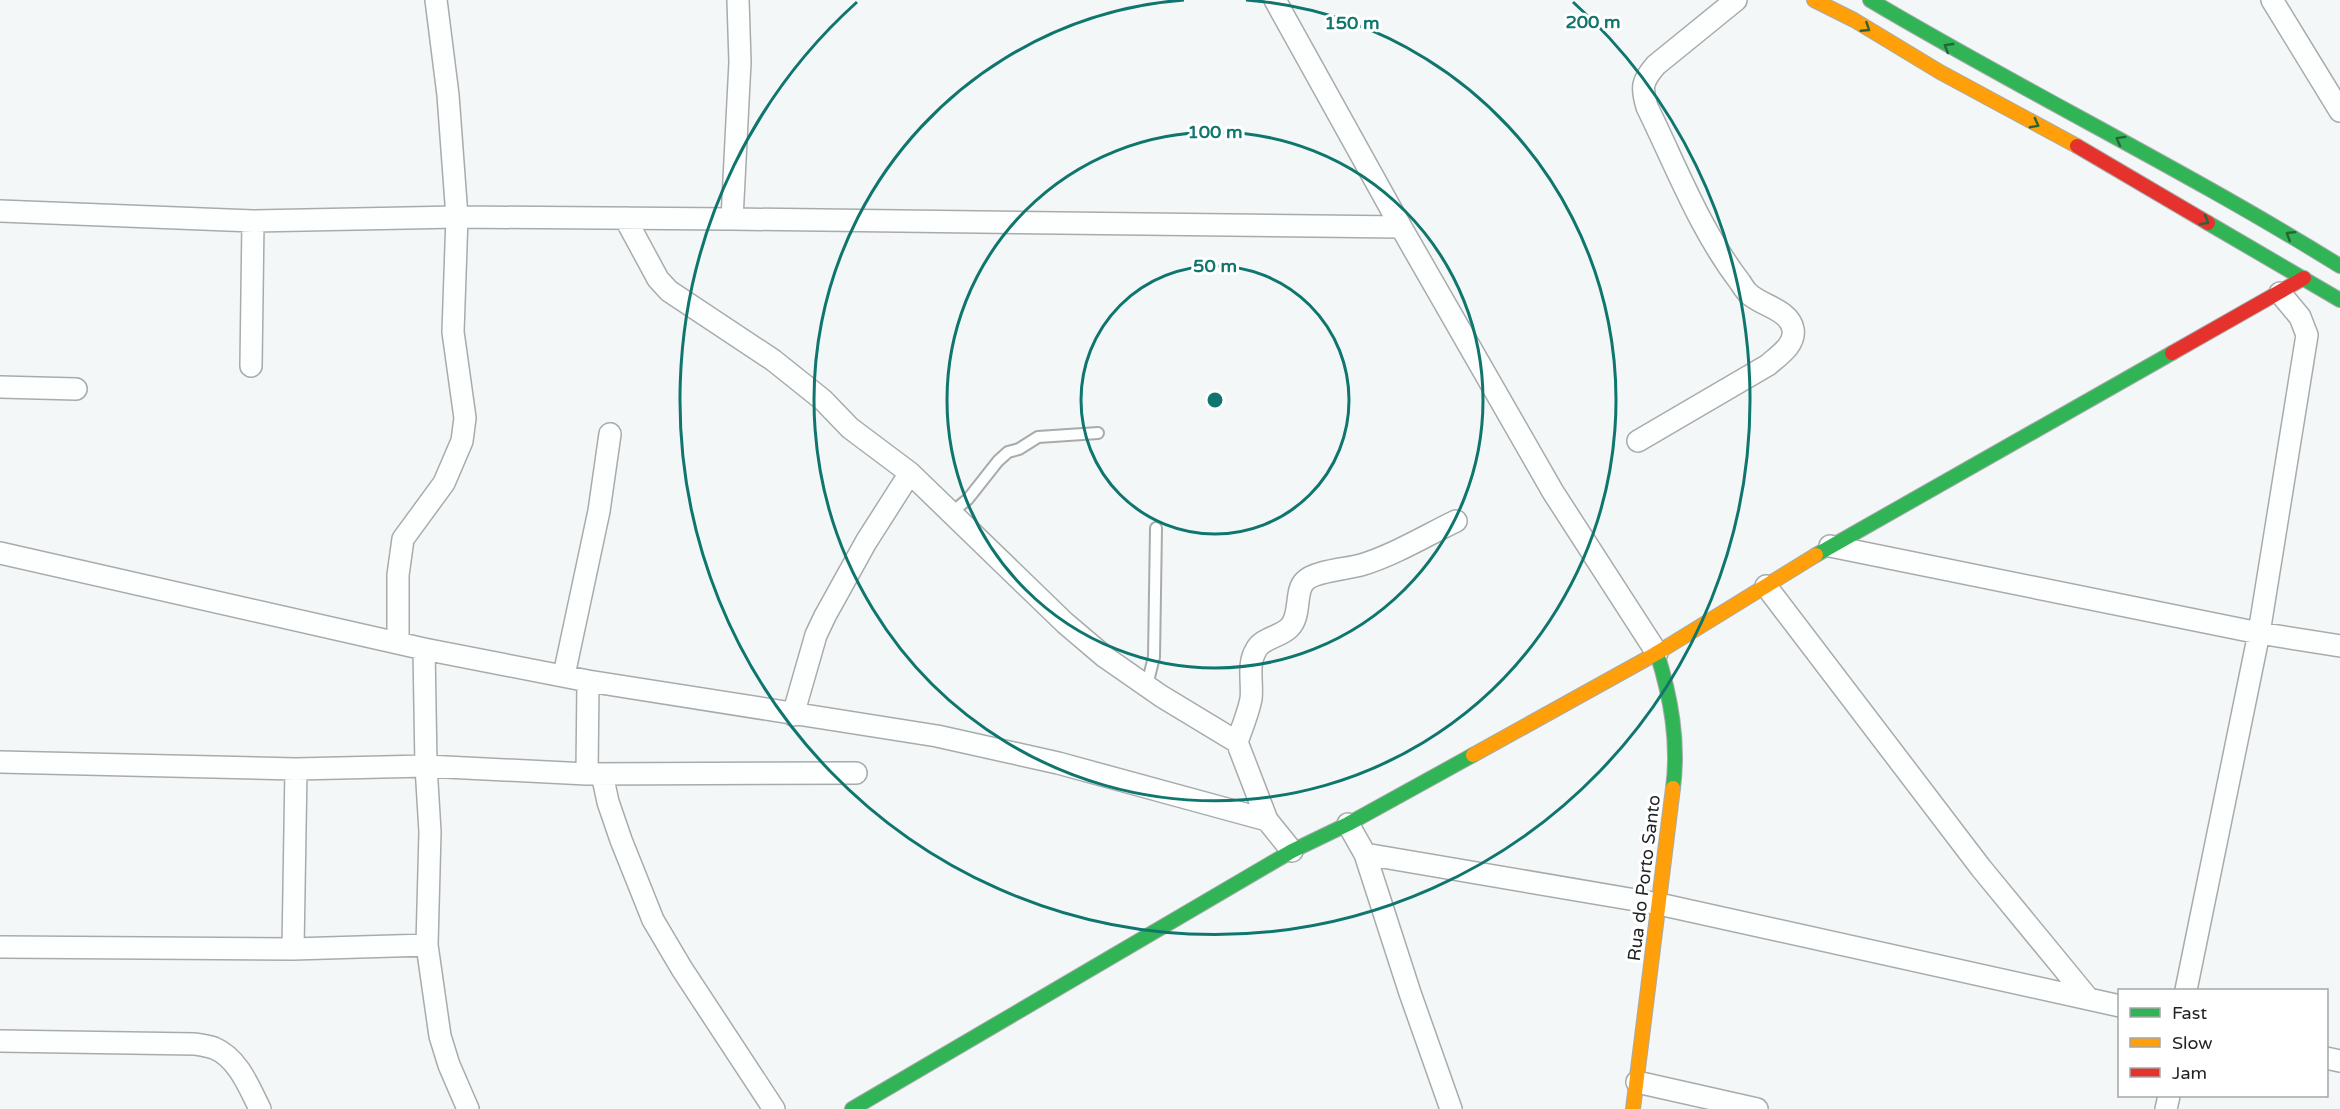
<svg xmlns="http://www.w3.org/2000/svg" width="2340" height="1109" viewBox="0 0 2340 1109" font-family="'Varela Round',sans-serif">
	<rect width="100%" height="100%" fill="#f3f7f8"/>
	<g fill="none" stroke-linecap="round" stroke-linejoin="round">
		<!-- lane casing -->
		<g stroke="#a8abac" stroke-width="14">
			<path id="lane" d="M951,513l17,-14 30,-38 10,-9 11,-3 19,-12 60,-4
				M1147,685l7,-28 2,-129"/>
		</g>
		<!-- street casing -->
		<g stroke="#a8abac" stroke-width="24">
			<path id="street" d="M1275,0l126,227 152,265 104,161
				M2272,0l68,111
				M0,211l253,10 204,-4 275,2 669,8
				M625,218l33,61 11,12 104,69 50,40 27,28 60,45 155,150 40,34 56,39 76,46 30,78
				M732,219l8,-157 -2,-62
				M251,366l2,-145
				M0,387l76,2
				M1638,441l130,-76c10,-9 28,-20 25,-36 -4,-20 -32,-23 -45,-36 -3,-3 -6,-8 -8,-11 -40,-52 -64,-116 -93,-175 -6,-20 -5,-26 9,-42l80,-65
				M1830,546l429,87 81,13
				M0,553l424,96 164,32 349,55 121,27 209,57 25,31
				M1766,586l215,282 106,129
				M398,642v-67l5,-36 41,-56 18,-42 3,-23 -12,-86 4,-115 -9,-122 -12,-95
				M424,649l2,117 4,66 -3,113 13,91 9,29 19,44
				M564,675l35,-164 11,-77
				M793,715l23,-80 9,-19 41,-74 44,-69
				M1237,742c5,-14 11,-28 14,-43 2,-15 -4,-35 5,-49 6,-12 24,-13 33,-22 13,-12 5,-37 16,-47 9,-10 42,-12 56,-16 33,-10 64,-29 95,-44
				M0,762l296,7 130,-3 161,8 269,-1
				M587,774l1,-93
				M602,774l6,28 13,38 32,80 29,49 92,140
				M1348,824l17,30 294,50 461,102
				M1365,854l45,139 41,116
				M0,947l293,2 134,-4
				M293,949l3,-180
				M2186,990l73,-357 48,-298 -7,-18 -20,-24
				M0,1041l195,3c6,1 13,2 19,4 24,10 35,39 46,61
				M2326,1058l14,3
				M1637,1082l120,27
				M2166,1109l3,-13"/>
		</g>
		<!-- fast casing -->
		<g stroke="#a8abac" stroke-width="16">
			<path id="fast" d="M1870,0c155,92 317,171 470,266
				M2208,223l132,77
				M1816,555l356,-202
				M1657,653c14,45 22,89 16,135
				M852,1109l440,-258 56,-27 125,-69"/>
		</g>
		<!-- slow casing -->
		<g stroke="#a8abac" stroke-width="16">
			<path id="slow" d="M1814,0l40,20 86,52 137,74
				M1473,755l184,-102 159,-98
				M1633,1109l40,-321"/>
		</g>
		<!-- jam casing -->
		<g stroke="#a8abac" stroke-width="16">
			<path id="jam" d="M2077,146l131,77
				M2172,353l132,-75"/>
		</g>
		<!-- lane -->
		<use href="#lane" stroke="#fdfefe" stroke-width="10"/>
		<!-- street -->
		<use href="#street" stroke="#fdfefe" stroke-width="21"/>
		<!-- fast -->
		<use href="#fast" stroke="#30b455" stroke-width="14"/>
		<!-- slow -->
		<use href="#slow" stroke="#ff9f0a" stroke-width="14"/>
		<!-- jam -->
		<use href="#jam" stroke="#e5322d" stroke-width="14"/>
	</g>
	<!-- one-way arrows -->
	<defs><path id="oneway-chevron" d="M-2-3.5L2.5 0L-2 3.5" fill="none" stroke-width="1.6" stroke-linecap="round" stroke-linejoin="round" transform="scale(1.5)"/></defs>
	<g stroke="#27643a">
		<use href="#oneway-chevron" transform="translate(1866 28) rotate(33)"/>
		<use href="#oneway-chevron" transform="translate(1948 47) rotate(-149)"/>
		<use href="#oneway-chevron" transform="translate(2035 124) rotate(28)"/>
		<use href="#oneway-chevron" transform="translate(2120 140) rotate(-151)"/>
		<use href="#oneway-chevron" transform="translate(2205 221) rotate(29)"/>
		<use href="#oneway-chevron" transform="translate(2290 235) rotate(-148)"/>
	</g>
	<!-- distance rings -->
	<g fill="none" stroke="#0f766e" stroke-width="3">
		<circle cx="1215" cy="400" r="134"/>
		<circle cx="1215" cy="400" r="268"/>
		<path d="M1246 0A401 401 0 1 1 1184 0"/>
		<path d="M1573 2A535 535 0 1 1 857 2"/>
	</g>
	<g text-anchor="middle" stroke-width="6" stroke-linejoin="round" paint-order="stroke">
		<!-- street labels -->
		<g font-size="18" fill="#1f2223" stroke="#fff">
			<text transform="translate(1644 878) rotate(-83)" y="6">Rua do Porto Santo</text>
		</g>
	</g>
	<circle cx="1215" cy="400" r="9" fill="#0f766e" stroke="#fff" stroke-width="3"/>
	<g font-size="18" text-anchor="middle" font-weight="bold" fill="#0f766e" stroke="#fff" stroke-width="6" stroke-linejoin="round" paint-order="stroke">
		<text x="1593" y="28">200 m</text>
		<text x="1352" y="29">150 m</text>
		<text x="1215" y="138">100 m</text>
		<text x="1215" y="272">50 m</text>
	</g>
	<!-- legend -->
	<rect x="2118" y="989" width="210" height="108" fill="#ffffff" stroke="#a5a7a7" stroke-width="1.5"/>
	<rect x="2130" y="1008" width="30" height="9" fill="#30b455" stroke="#a5a7a7" stroke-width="1.5"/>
	<text x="2172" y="1019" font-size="18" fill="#1f2223">Fast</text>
	<rect x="2130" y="1038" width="30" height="9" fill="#ff9f0a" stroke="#a5a7a7" stroke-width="1.5"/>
	<text x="2172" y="1049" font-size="18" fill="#1f2223">Slow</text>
	<rect x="2130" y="1068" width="30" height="9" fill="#e5322d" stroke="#a5a7a7" stroke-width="1.5"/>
	<text x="2172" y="1079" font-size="18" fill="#1f2223">Jam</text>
</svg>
